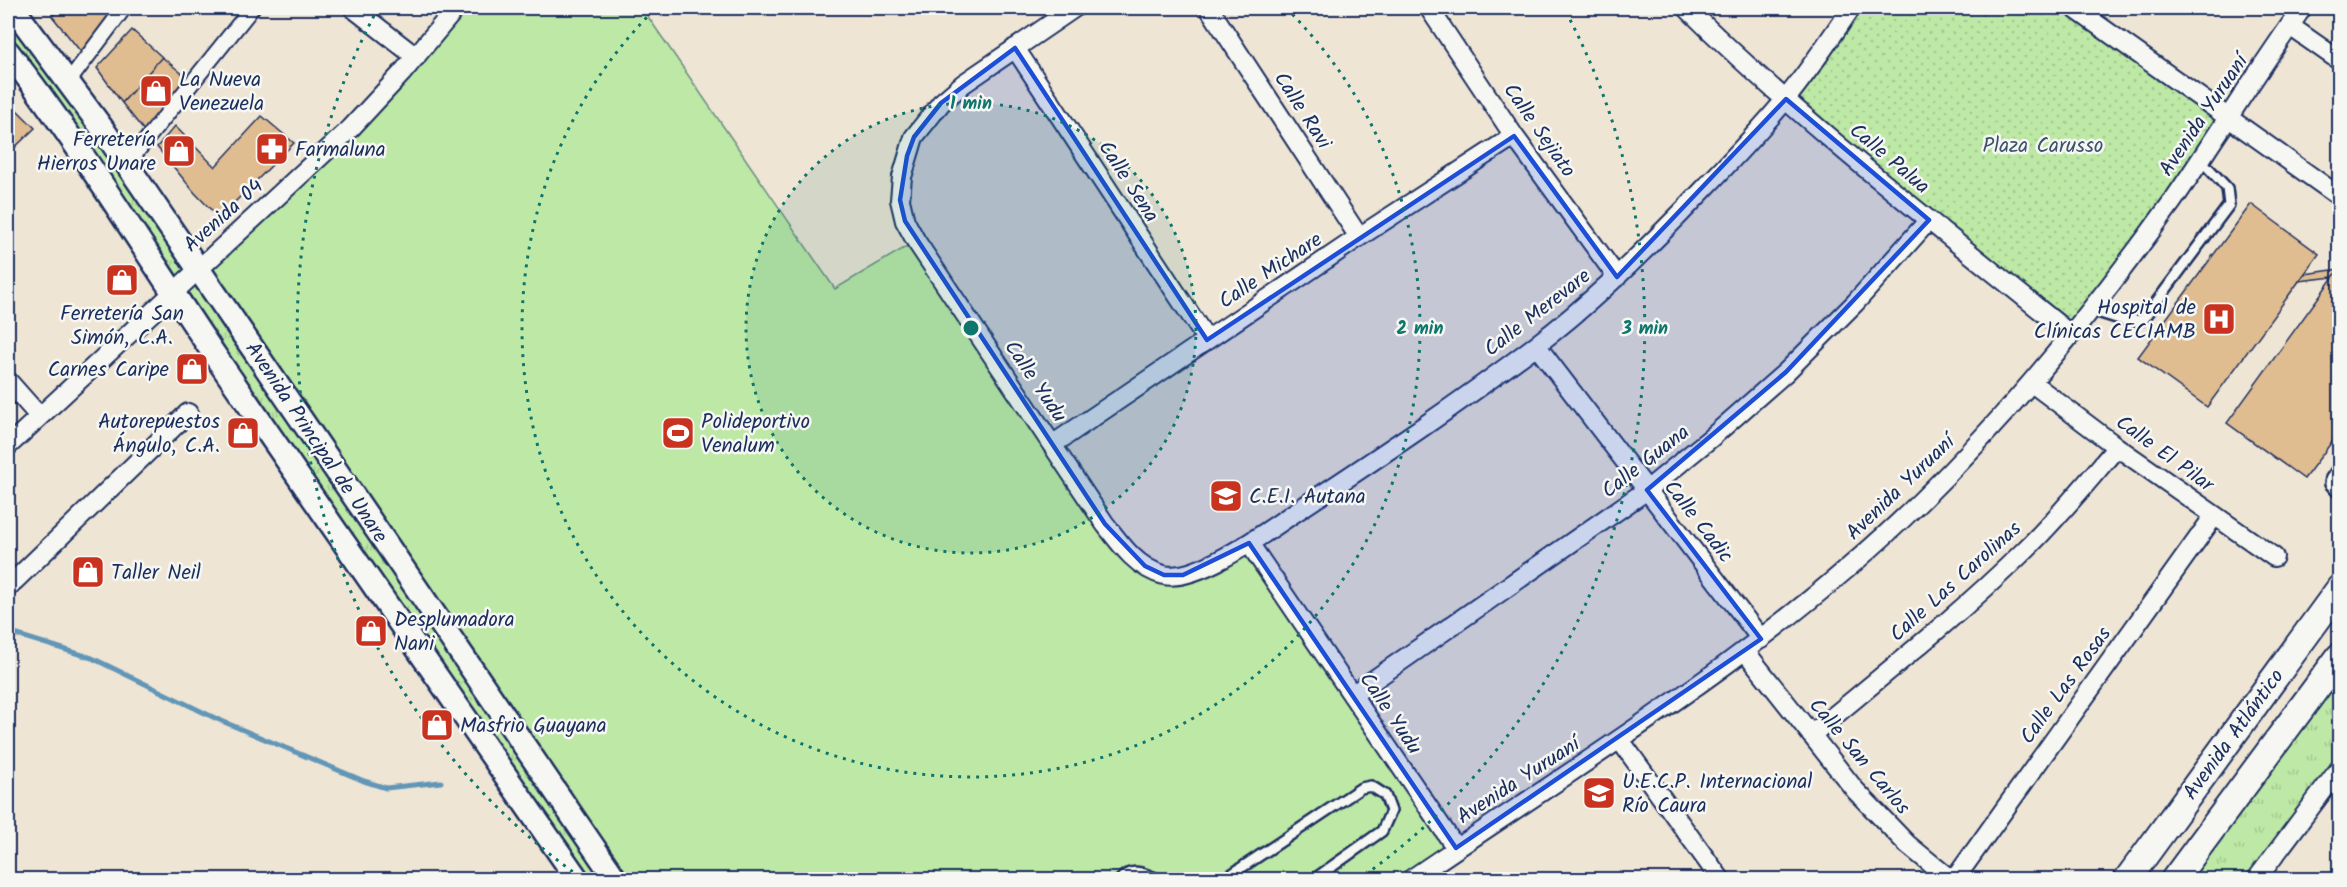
<svg xmlns="http://www.w3.org/2000/svg" width="2347" height="887" viewBox="0 0 2347 887" font-family="Kalam,sans-serif">
	<defs>
		<pattern id="grass-tufts" width="24" height="20" patternUnits="userSpaceOnUse" patternTransform="scale(1.5)"><rect width="24" height="20" fill="#bde8a5"/><path d="M3 7l-1-3M5 7V3M7 7l1-3M15 17l-1-3M17 17v-4M19 17l1-3" fill="none" stroke="#a2c790"/></pattern>
		<pattern id="park-dots" width="8" height="8" patternUnits="userSpaceOnUse" patternTransform="scale(1.5)"><rect width="8" height="8" fill="#bde8a5"/><path d="M2 2h.1M6 6h.1" fill="none" stroke="#a2c790" stroke-width="1.8" stroke-linecap="round"/></pattern>
	</defs>
	<rect width="100%" height="100%" fill="#efe5d5"/>
	<filter id="ink" filterUnits="userSpaceOnUse"><feTurbulence type="fractalNoise" baseFrequency=".0167" numOctaves="2"/><feDisplacementMap in="SourceGraphic" scale="12" xChannelSelector="R" yChannelSelector="G"/><feConvolveMatrix kernelMatrix="1 2 1 2 8 2 1 2 1" color-interpolation-filters="sRGB"/></filter>
	<g filter="url(#ink)">
		<!-- grass -->
		<path fill="url(#grass-tufts)" stroke="#6c8c82" stroke-width="1.5" d="M8,8l608,871h-38l-570,-827z
			M2339,656v112l-83,111 -82,1z"/>
		<!-- park -->
		<path fill="url(#park-dots)" stroke="#6c8c82" stroke-width="1.5" d="M1851,8h223l154,109 -157,218 -285,-236z"/>
		<!-- pitch -->
		<path fill="#bde8a5" stroke="#6c8c82" stroke-width="1.5" d="M456,8h186l193,281 81,-48 189,283 59,51 85,-32 207,305 -46,32 -793,-1 -420,-610 91,-82z"/>
		<g fill="none" stroke-linecap="round" stroke-linejoin="round">
			<!-- stream -->
			<path stroke="#6296b7" stroke-width="5" d="M8,632l84,26 125,61 147,62 22,7 55,-6"/>
		</g>
		<!-- building -->
		<path fill="#e0bc91" stroke="#1b2f5e" stroke-width="1.5" d="M60,8h56l-35,44 -29,-36z
			M132,30l30,27 -40,46 -25,-35z
			M162,57l28,23 -45,52 -23,-29z
			M15,108l20,20 -27,26v-38z
			M262,116l32,27 -75,75 -24,-25 -38,-46 18,-21 40,41z
			M2251,204l68,50 -112,153 -69,-50z
			M2339,269l1,162 -36,48 -77,-56z
			M2339,269l-6,8 -34,4 6,-7z"/>
		<g fill="none" stroke-linecap="round" stroke-linejoin="round">
			<!-- service casing -->
			<g stroke="#1b2f5e" stroke-width="14">
				<path id="service" d="M2091,310l35,11 17,-1 86,-115 -2,-17 -27,-29
					M2340,465l-9,13 -1,6 10,11
					M1120,880c11,-14 25,-6 40,0
					M1223,880l138,-92 10,-2 14,9 6,16 -9,20 -69,49"/>
			</g>
			<!-- pedestrian casing -->
			<g stroke="#1b2f5e" stroke-width="18">
				<path id="pedestrian" d="M69,81l55,-73
					M126,165l126,-157"/>
			</g>
			<!-- minor casing -->
			<g stroke="#1b2f5e" stroke-width="22">
				<path id="minor" d="M353,8l63,49
					M1074,8l-111,76 -22,19 -27,34 -12,40 -2,23 5,21 11,20 189,283c15,20 33,45 59,51 35,8 110,-49 139,-68 79,-52 157,-104 232,-161 53,-40 100,-86 146,-133 35,-37 71,-73 104,-113 24,-29 45,-61 66,-92
					M1209,8l150,229
					M1429,8l85,128 103,141
					M1687,8c119,118 254,221 384,327
					M2074,8l266,189
					M2290,26l50,35
					M1015,48l192,292
					M1536,345l225,294
					M8,381l31,35
					M2032,383l85,64 157,110
					M1052,445l307,-208 155,-101
					M8,446l343,-318 51,-55 54,-65
					M1249,543l207,305
					M8,587l180,-174
					M1745,651l110,139 52,54 44,36
					M1352,695l295,-205 65,-53 74,-65 69,-69 74,-83
					M1811,735c72,-60 147,-119 214,-185 33,-32 62,-68 92,-103
					M1620,740l101,140
					M1410,880c174,-119 358,-229 509,-377 94,-92 176,-194 253,-301 19,-27 37,-56 56,-84 24,-37 49,-74 74,-110
					M1954,880l260,-364
					M2256,880l84,-112"/>
			</g>
			<!-- tertiary casing -->
			<g stroke="#1b2f5e" stroke-width="27">
				<path id="tertiary" d="M13,8l89,120 514,752
					M8,52c76,98 140,205 210,308 119,174 240,346 360,520"/>
			</g>
			<!-- secondary casing -->
			<g stroke="#1b2f5e" stroke-width="30">
				<path id="secondary" d="M2127,880l213,-292
					M2174,880l166,-224"/>
			</g>
			<!-- service -->
			<use href="#service" stroke="#f6f6f2" stroke-width="9"/>
			<!-- pedestrian -->
			<use href="#pedestrian" stroke="#f6f6f2" stroke-width="14"/>
			<!-- minor -->
			<use href="#minor" stroke="#f6f6f2" stroke-width="18"/>
			<!-- tertiary -->
			<use href="#tertiary" stroke="#f6f6f2" stroke-width="22"/>
			<!-- secondary -->
			<use href="#secondary" stroke="#f6f6f2" stroke-width="26"/>
		</g>
	</g>
	<!-- marked area -->
	<path fill="#1d4ed8" fill-opacity="0.2" stroke="#1d4ed8" stroke-width="4.5" stroke-linejoin="round" d="M1015,48l192,292 307,-204 103,141 169,-178 143,121 -143,152 -139,118 114,149 -305,209 -207,-305 -66,32h-19l-19,-9 -40,-42 -200,-303 -5,-21 7,-44 7,-19 27,-34z"/>
	<!-- distance rings -->
	<circle cx="971" cy="328" r="225" fill="#0f766e" fill-opacity=".12"/>
	<g fill="none" stroke="#0f766e" stroke-width="3" stroke-dasharray="3 6">
		<circle cx="971" cy="328" r="225"/>
		<path d="M1286 8A449 449 0 1 1 656 8"/>
		<path d="M580 877A674 674 0 0 1 376 12M1566 12A674 674 0 0 1 1362 877"/>
	</g>
	<!-- icons -->
	<defs>
		<g id="shop-square" transform="scale(1.725)"><rect x="-9" y="-9" width="18" height="18" rx="4" fill="#c8321e" stroke="#f6f6f2"/><path d="M-5-2.5h2.3a2.7 3.5 0 0 1 5.4 0H5L5.5 6h-11ZM-1.5-2.5h3a1.5 2.3 0 0 0-3 0Z" fill="#fff"/></g>
		<g id="pharmacy-square" transform="scale(1.725)"><rect x="-9" y="-9" width="18" height="18" rx="4" fill="#c8321e" stroke="#f6f6f2"/><path d="M-2-6h4v4h4v4h-4v4h-4v-4h-4v-4h4Z" fill="#fff"/></g>
		<g id="hospital-square" transform="scale(1.725)"><rect x="-9" y="-9" width="18" height="18" rx="4" fill="#c8321e" stroke="#f6f6f2"/><path d="M-5-5h3v3.5h4V-5h3V5h-3V1.5h-4V5h-3Z" fill="#fff"/></g>
		<g id="stadium-square" transform="scale(1.725)"><rect x="-9" y="-9" width="18" height="18" rx="4" fill="#c8321e" stroke="#f6f6f2"/><path d="M0-5a6.5 5 0 1 0 0 10a6.5 5 0 1 0 0-10ZM-3.5-1.8h7v3.6h-7Z" fill="#fff"/></g>
		<g id="school-square" transform="scale(1.725)"><rect x="-9" y="-9" width="18" height="18" rx="4" fill="#c8321e" stroke="#f6f6f2"/><path d="M0-5L7-2L0 1L-7-2ZM-4 1L0 2.5L4 1V4Q0 6-4 4Z" fill="#fff"/></g>
	</defs>
	<g fill-rule="evenodd">
		<use href="#shop-square" x="156" y="91"/>
		<use href="#pharmacy-square" x="272" y="149"/>
		<use href="#shop-square" x="179" y="151"/>
		<use href="#shop-square" x="122" y="280"/>
		<use href="#hospital-square" x="2219" y="319"/>
		<use href="#shop-square" x="192" y="369"/>
		<use href="#shop-square" x="243" y="433"/>
		<use href="#stadium-square" x="678" y="433"/>
		<use href="#school-square" x="1226" y="496"/>
		<use href="#shop-square" x="88" y="572"/>
		<use href="#shop-square" x="371" y="631"/>
		<use href="#shop-square" x="437" y="725"/>
		<use href="#school-square" x="1599" y="793"/>
	</g>
	<g text-anchor="middle" stroke-width="5" stroke-linejoin="round" paint-order="stroke">
		<!-- poi labels -->
		<g font-size="21" fill="#1b2f5e" stroke="#f6f6f2" text-anchor="start">
			<text x="179" y="86">La Nueva<tspan x="179" dy="24">Venezuela</tspan></text>
			<text x="156" y="146" text-anchor="end">Ferretería<tspan x="156" dy="24">Hierros Unare</tspan></text>
			<text x="295" y="156">Farmaluna</text>
			<text x="2196" y="314" text-anchor="end">Hospital de<tspan x="2196" dy="24">Clínicas CECIAMB</tspan></text>
			<text x="122" y="320" text-anchor="middle">Ferretería San<tspan x="122" dy="24">Simón, C.A.</tspan></text>
			<text x="169" y="376" text-anchor="end">Carnes Caripe</text>
			<text x="220" y="428" text-anchor="end">Autorepuestos<tspan x="220" dy="24">Ángulo, C.A.</tspan></text>
			<text x="701" y="428">Polideportivo<tspan x="701" dy="24">Venalum</tspan></text>
			<text x="1249" y="503">C.E.I. Autana</text>
			<text x="111" y="579">Taller Neil</text>
			<text x="394" y="626">Desplumadora<tspan x="394" dy="24">Nani</tspan></text>
			<text x="460" y="732">Masfrio Guayana</text>
			<text x="1622" y="788">U.E.C.P. Internacional<tspan x="1622" dy="24">Río Caura</tspan></text>
		</g>
		<!-- street labels -->
		<g font-size="21" fill="#1b2f5e" stroke="#f6f6f2">
			<text transform="translate(1303 110) rotate(57)" y="7">Calle Ravi</text>
			<text transform="translate(2203 115) rotate(-56)" y="7">Avenida Yuruaní</text>
			<text transform="translate(1540 130) rotate(55)" y="7">Calle Sejiato</text>
			<text transform="translate(1890 158) rotate(40)" y="7">Calle Palua</text>
			<text transform="translate(1129 181) rotate(57)" y="7">Calle Sena</text>
			<text transform="translate(223 215) rotate(-42)" y="7">Avenida 04</text>
			<text transform="translate(1270 270) rotate(-34)" y="7">Calle Michare</text>
			<text transform="translate(1537 312) rotate(-38)" y="7">Calle Merevare</text>
			<text transform="translate(1036 381) rotate(56)" y="7">Calle Yudu</text>
			<text transform="translate(317 442) rotate(56)" y="7">Avenida Principal de Unare</text>
			<text transform="translate(2165 453) rotate(36)" y="7">Calle El Pilar</text>
			<text transform="translate(1645 461) rotate(-38)" y="7">Calle Guana</text>
			<text transform="translate(1900 487) rotate(-44)" y="7">Avenida Yuruaní</text>
			<text transform="translate(1699 521) rotate(52)" y="7">Calle Cadic</text>
			<text transform="translate(1955 581) rotate(-42)" y="7">Calle Las Carolinas</text>
			<text transform="translate(2065 685) rotate(-54)" y="7">Calle Las Rosas</text>
			<text transform="translate(1391 713) rotate(56)" y="7">Calle Yudu</text>
			<text transform="translate(2233 734) rotate(-54)" y="7">Avenida Atlántico</text>
			<text transform="translate(1860 756) rotate(50)" y="7">Calle San Carlos</text>
			<text transform="translate(1518 780) rotate(-33)" y="7">Avenida Yuruaní</text>
		</g>
		<!-- park labels -->
		<g font-size="21" fill="#3b546c" stroke="#f6f6f2">
			<text x="2043" y="152">Plaza Carusso</text>
		</g>
	</g>
	<circle cx="971" cy="328" r="9" fill="#0f766e" stroke="#f6f6f2" stroke-width="3"/>
	<g font-size="18" text-anchor="middle" font-weight="bold" fill="#0f766e" stroke="#f6f6f2" stroke-width="5" stroke-linejoin="round" paint-order="stroke">
		<text x="971" y="109">1 min</text>
		<text x="1420" y="334">2 min</text>
		<text x="1645" y="334">3 min</text>
	</g>
	<!-- margin -->
	<rect width="2347" height="887" fill="none" stroke="#f6f6f2" stroke-width="30"/>
	<rect x="15" y="15" width="2317" height="857" fill="none" stroke="#1b2f5e" stroke-width="2" filter="url(#ink)"/>
</svg>
